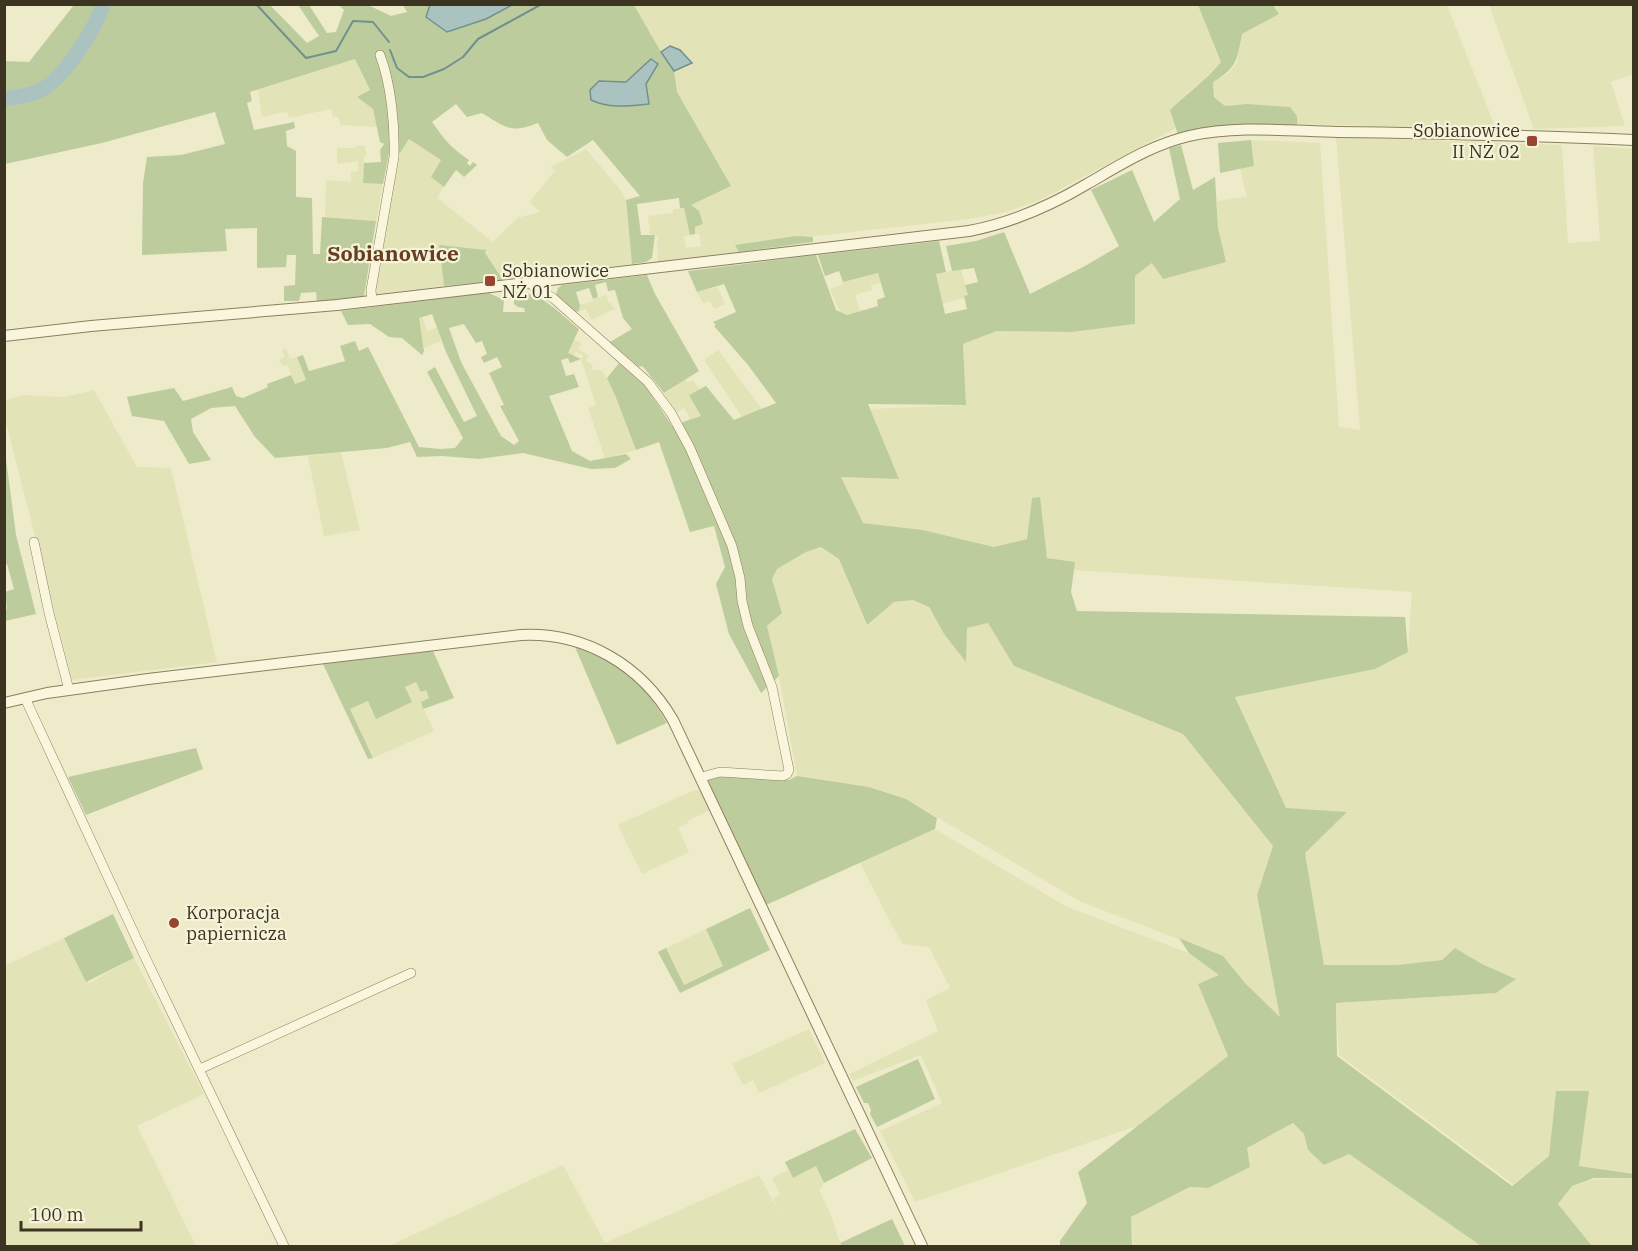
<svg xmlns="http://www.w3.org/2000/svg" width="1638" height="1251" viewBox="0 0 1638 1251" font-family="'IBM Plex Serif',serif">
	<rect width="100%" height="100%" fill="#eeebca"/>
	<!-- farmland -->
	<path fill="#e2e4b7" d="M634,5h564l24,57 -13,16 -21,14 -18,18 6,18 -136,72 -34,12 -37,7 -233,26 3,7 -81,10 -1,-19 2,-7 -9,-2 -2,-18 25,-3v-4l11,-1 6,27 -6,1 2,12 15,-2 -2,-12h-4v-7l8,-3 -12,-19 -16,-111 -1,-23 18,-9 -22,-16 -9,6z
		M1274,5h173l49,124 -199,-5v-8l-54,-12 -18,2 -10,-9 -2,-15 16,-9 8,-11 5,-28 36,-20z
		M1489,5h144v69l-22,8 14,44 -91,3z
		M355,59l15,31 -13,7 16,12 4,18 -36,-2 -3,-8h-5l-2,-8 -42,9 -2,-6 -25,5 -4,-27z
		M1336,137l226,8 6,98 32,-2 -7,-95 40,3v1025l-54,-8 9,-75h-32l-7,65 -36,28 -174,-129 -3,-52 159,-10 20,-15 -33,-14 -27,-16 -13,12 -45,5h-73l-19,-112 -70,-156 140,-28 33,-17 4,-60 -338,-22 1,-8 -28,-4 -15,-59 -5,40 -32,8 -72,-17 -60,-7 -23,-46 59,2 -30,-70 97,-4 -3,-61 34,-13 75,1 63,-8v-48l18,-13 10,16 55,-51 -1,-27 30,-4 -7,-28 14,-3 -3,-26 69,3 19,284 21,3z
		M409,139l33,21 -11,17 13,10 -7,11 56,44 24,-24 23,-6 -11,-10 26,-31 -4,-4 35,-18 33,39 7,12 6,64 -129,16 -19,-28 -45,-6 5,40 -68,8 -3,-1 23,-142z
		M364,145l3,10 -3,1 -1,27 20,1 -7,37 -51,-4 1,-37 25,2v-10l7,-1v-10l-21,3v-16h18v-2z
		M961,269l7,26 -3,3 -23,6 -6,-30z
		M878,273l3,10 -10,2 1,5 -17,5 5,16 -13,4 -8,-5 -9,-21 13,-5v-2z
		M718,287l7,17 -11,5 -4,-8 -7,2 -6,-11z
		M607,295l1,7h3l2,6 6,-1 -28,13 -5,-11 -7,2 1,-6 13,-4v-2z
		M418,317h4l6,14 10,-4 3,14 -17,7z
		M574,340l8,3 -4,6 11,6 -3,6 7,4 -2,4 4,2 2,-2 6,3 5,8 28,70 -31,8 -17,-50 8,-3 -15,-46 2,-4 -7,-3 -2,4 -6,-3z
		M286,348l4,11 7,-2 9,23 -11,4 -7,-19 -6,1 -3,-6 6,-3 -3,-7z
		M718,350l44,59 -20,8 -38,-57z
		M686,379l2,3 5,-2 7,9 -10,6 11,21 -18,6 7,-4 -6,-10 -7,4 -13,-18z
		M94,390l43,77 34,1 46,194 -145,18 -67,-261 -1,-18 18,-6 43,2z
		M341,452l19,78 -36,6 -16,-80z
		M821,547l18,12 27,66 28,-23 19,-2 16,7 15,27 22,27 1,-33 21,-5 26,43 169,68 90,112 -16,49 24,123 -36,-35 -22,-27 -142,-54 -175,-103 -37,-12 -72,-11 -18,-100 -12,-50 15,-13 -10,-34 5,-10 29,-17z
		M416,681l10,9 4,8 -9,5 13,28 -61,27 -23,-49 18,-8 9,17 35,-16 -7,-15z
		M697,790h4l9,20 -23,11 1,2 -10,5 11,24 -47,22 -24,-49 67,-31z
		M935,829l132,78 122,46 31,22 -22,9 30,72 -88,69 -225,77 -35,-71 62,-28 -21,-48 -68,26 -4,-7 89,-43 -12,-31 24,-12 -21,-41 -26,-3 -8,-13 -35,-68z
		M706,929l18,37 -41,19 -17,-37z
		M64,938l25,45 45,-25 70,136 -67,32 59,120h-191l-1,-280z
		M809,1029l16,34 -66,30 -6,-13 -10,5 -11,-21z
		M1293,1123l11,11 4,16 41,4 132,92h-348l-2,-29 60,-30 17,1 38,-40z
		M563,1165l42,78 154,-68 21,39 -7,-16 7,-4 -8,-16 16,-8 5,8 23,-12 8,17 -5,7 12,25 10,31h-452z
		M1633,1177v69h-41l-34,-42 13,-18 24,-7 38,-1z"/>
	<!-- green -->
	<path fill="#bdcc9d" fill-rule="evenodd" d="M568,4l66,1 27,47 13,19 3,21 54,94 -40,19 8,6 4,13 -8,3v7l-5,1 -6,-27h-4l-1,-10 -42,6 4,31h14l-3,23 -6,4 -14,2 -6,-64 14,-4 -47,-56 -26,17 -20,-17 -9,-17c-27,11 -33,4 -56,-10l-15,4 -11,-13 -24,18c13,18 18,25 37,38l-2,3 3,3 3,-4 4,3 -13,12 -8,-7 -12,17 -13,-10 10,-17 -32,-21 -9,14 -10,-5 -7,36 -20,-1 1,-20 17,-1 -1,-12 4,-6 -4,-2 -7,-33 -16,-12 13,-7 -15,-31 -105,33 2,9 -5,2 7,27 40,-8 1,6 -9,3 1,15 9,5v46l16,1 1,56h7l2,-37 54,4 -12,75 -47,6 -1,-10 -15,1 -2,8h-15v-15l11,-1 1,-30h-9l-1,12 -29,1v-40l-32,1 2,22 -85,4 1,-72 4,-26 34,-2 44,-11 -10,-32 -113,31 -97,21 -1,-103 25,1 45,-57h196l37,38 12,-7 -21,-31h11l18,28 9,-1 8,-22 -5,-5h29l23,11 16,-4 -4,-7h27l-4,12 60,2 26,-14h54l-1,1z
		M1198,5h75l6,9 -37,20c-5,26 -5,34 -29,48l1,15 11,9 21,-2 44,3 7,9v12l-119,7 -8,-25c17,-17 36,-29 51,-48z
		M1251,140l3,26 -34,7 -2,-30z
		M1181,145l12,45 22,-13 3,51 8,34 -63,17 -11,-16 -17,13v48l-63,8 -75,-1 -34,13 3,61 -98,-1 31,75 -58,-2 22,46 60,7 71,17 33,-8 5,-41 8,-1 7,61 28,4 -4,30 6,19 328,6 3,35 -33,17 -140,28 51,111 61,4 -42,41 19,112h73l45,-5 13,-12 27,16 34,15 -20,14 -160,10 1,53 175,130 37,-30 7,-65h33l-10,75 55,8 -1,4h-39l-22,8 -14,18 34,42h-111l-132,-92 -25,11 -16,-15 -4,-16 -11,-11 -46,25 3,19 -42,21 -18,-1 -59,30 1,29h-72v-5l27,-38 -9,-31 150,-116 -30,-72 21,-9 -30,-22 -10,-15 44,18 22,27 35,34 -23,-122 16,-49 -90,-112 -169,-68 -26,-43 -21,5 -1,34 -22,-28 -15,-27 -16,-7 -19,2 -27,23 -28,-66 -18,-12 -15,5 -29,17 -5,10 10,34 -15,13 12,50 -18,17 -32,-59 -13,-50 9,-17 -11,-41 -24,6 -31,-90 -23,8 -20,-52 -9,-20 12,-15 28,25 25,38 29,-10 -12,-21 17,-9 28,34 42,-17 -28,-38 -34,-39 2,-1 -3,-3 23,-10 -12,-28 -27,8 -9,-21 128,-16 20,55 11,5 31,-9 -1,-6 8,-3 -7,-24 -35,9 -4,-11 -14,5 -7,-21 121,-14 7,31 -10,2 9,40 22,-5 -3,-13 4,-1 -3,-10 13,-3 -4,-14 -22,3 -6,-25 30,-5 28,-9 26,62 55,-28 34,-20 -28,-56 41,-20 22,52 26,-23 -11,-51z
		M796,236l17,1v5l-74,10 -4,-7z
		M439,245l47,5 -1,3 18,27 -59,6z
		M647,275l8,19 44,77 -35,22 -19,-24 -3,-3 -3,1 -29,-25 22,-13 -9,-11 -8,-28 -7,1 -2,-9 -11,3 3,12 -5,2 -4,-11 -13,4 4,13 -1,6 -6,2 -17,-18 2,-7 4,-3z
		M517,292c25,0 43,22 62,37l-11,24 13,6 -11,4 -2,-5 -7,2 5,16 8,-2 5,13 -30,9 23,55 18,10 36,-7 5,5 -16,9 -24,1 -68,-16 -44,6 -37,-3 -25,1 -7,-15 -23,6 -112,10 -20,-21 -20,-31 -24,2 -20,11 2,13 18,28 -22,4 -25,-43 -32,-5 -5,-19 47,-9 9,13 49,-14 4,9 7,2 25,-11 -1,-3 24,-9 4,9 11,-4 -9,-23 6,-2 6,16 36,-10 -5,-15 15,-5 4,10 9,-4 51,100 21,2 15,-1 8,-10 -36,-66 8,-5 29,55 13,-6 -31,-64 -14,-38 -13,4 5,33 -2,4 -20,-17 -13,-1 -19,-13 -22,1 -7,-14 138,-17 10,-1 15,7 -1,12h22l-1,-4 -6,-1 -4,-3v-9zM464,324l12,19 6,-2 5,13 -6,3 3,6 13,-6 5,10 -13,6 15,32 -4,1 19,35 -5,4 -13,-9 -40,-74 -12,-34z
		M5,451l11,84 20,79 -31,7v-10l2,-2 -2,-17 9,-3 -7,-25h-2z
		M575,647c43,15 70,37 92,76l-50,22z
		M433,651l21,47 -31,11 -2,-7 8,-4 -3,-8 -5,2 -5,-10 -11,5 7,15 -36,17 -8,-18 -18,8 23,49 -5,1 -45,-95z
		M196,748l7,21 -117,46 -18,-38z
		M721,775l68,5 8,-4 72,11 37,12 31,19 -2,11 -169,76 -59,-127z
		M750,908l20,42 -90,43 -22,-41 8,-4 18,37 39,-19 -17,-37z
		M113,914l21,44 -48,24 -22,-44z
		M918,1059l17,40 -58,28 -7,-13 1,-4 -3,-7h-4l-8,-16z
		M855,1129l17,29 -48,25 -8,-17 -23,12 -8,-16z
		M892,1219l13,27h-63l-2,-3z"/>
	<!-- water -->
	<path fill="#aac3c0" stroke="#719190" stroke-width="1.5" d="M430,5v-1l82,1 -26,14 -39,13 -21,-15z
		M670,46l10,4 12,13 -18,8 -13,-19z
		M651,59l7,5 -12,20 3,20c-20,2 -39,5 -58,-4l-1,-10 9,-9 27,1z"/>
	<g fill="none" stroke-linecap="round" stroke-linejoin="round">
		<!-- stream -->
		<path stroke="#719190" stroke-width="2" d="M256,4l50,54 30,-7 17,-30 20,1 16,20
			M390,50l7,18 12,9h14l21,-8 19,-12 15,-18 64,-35"/>
		<!-- river -->
		<path stroke="#aac3c0" stroke-width="15" d="M4,99c12,-2 26,-3 37,-9 23,-12 54,-60 62,-86"/>
		<!-- minor casing -->
		<g stroke="#8b7f5e" stroke-width="10">
			<path id="minor" d="M531,283l3,4 19,11 95,84 23,31 19,35 42,98 8,32 2,23 6,25 24,61 17,83 -2,4 -4,2 -63,-4 -18,5
				M372,301l-1,-11 23,-133c1,-32 -3,-73 -14,-102
				M34,542l15,71 20,77
				M25,698l121,261 138,287
				M200,1069l211,-96"/>
		</g>
		<!-- tertiary casing -->
		<g stroke="#8b7f5e" stroke-width="12">
			<path id="tertiary" d="M4,336l87,-10 246,-21 632,-74c42,-8 81,-25 118,-47 33,-19 64,-39 102,-48 48,-11 101,-5 149,-4 99,1 197,4 296,8
				M4,703l43,-10 101,-14 373,-44c64,-3 120,30 152,85l249,526"/>
		</g>
		<!-- minor -->
		<use href="#minor" stroke="#f9f6dd" stroke-width="9"/>
		<!-- tertiary -->
		<use href="#tertiary" stroke="#f9f6dd" stroke-width="10"/>
	</g>
	<!-- markers -->
	<g fill="#984430" stroke="#f5f3d9" stroke-width="2">
		<rect x="1526" y="135" width="12" height="12" rx="3"/>
		<rect x="484" y="275" width="12" height="12" rx="3"/>
		<circle cx="174" cy="923" r="6"/>
	</g>
	<g text-anchor="middle" stroke-width="4.5" stroke-linejoin="round" paint-order="stroke">
		<!-- poi labels -->
		<g font-size="18" fill="#3c3321" stroke="#f5f3d9" text-anchor="start">
			<text x="1520" y="137" text-anchor="end">Sobianowice<tspan x="1520" dy="21">II NŻ 02</tspan></text>
			<text x="502" y="277">Sobianowice<tspan x="502" dy="21">NŻ 01</tspan></text>
			<text x="186" y="919">Korporacja<tspan x="186" dy="21">papiernicza</tspan></text>
		</g>
		<!-- quarter labels -->
		<g font-size="21" font-weight="bold" fill="#673e22" stroke="#f5f3d9">
			<text x="393" y="261">Sobianowice</text>
		</g>
	</g>
	<!-- border -->
	<rect width="1638" height="1251" fill="none" stroke="#3c3321" stroke-width="12"/>
	<!-- scale -->
	<path d="M21 1221v9h120v-9" fill="none" stroke="#3c3321" stroke-width="3"/>
	<text x="30" y="1221" font-size="18" fill="#3c3321" stroke="#f5f3d9" stroke-width="4.5" paint-order="stroke">100 m</text>
</svg>
